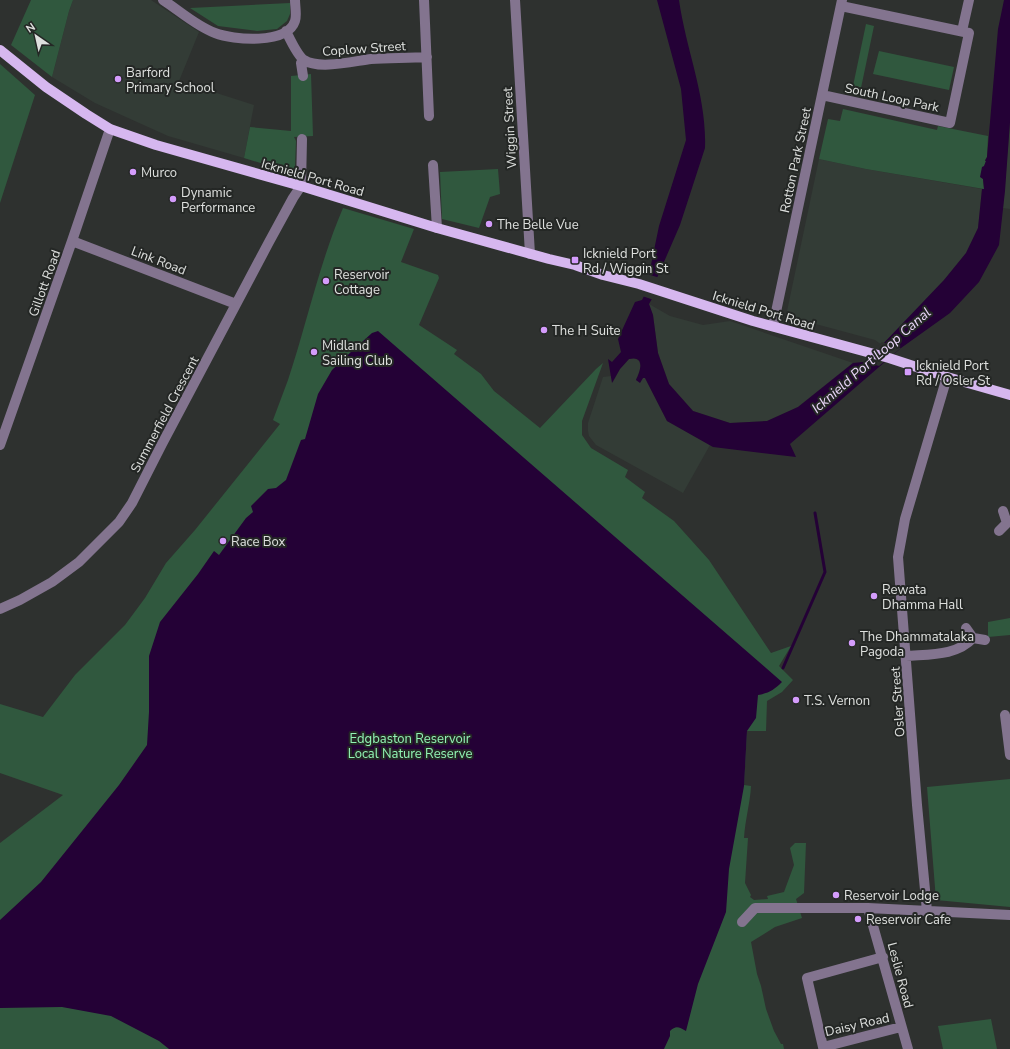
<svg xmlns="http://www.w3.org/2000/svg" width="1010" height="1049" viewBox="0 0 1010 1049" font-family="'Nunito Sans',sans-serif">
	<rect width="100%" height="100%" fill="#2e312f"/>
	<!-- built -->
	<path fill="#333c36" d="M73,0h78l48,32 -20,49 75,24 -10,53 -76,-22 -73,-33 -43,-26 17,-66z
		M1010,122v87l-7,-1z
		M819,159l47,10 116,20 -4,39 -12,25 -22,27 -62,65 -7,-5 -89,-24z
		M649,304l21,12 33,9 27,-4 123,42 -55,44 -31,14 -37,2 -37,-12 -24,-27 -11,-31 -5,-38z
		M634,358l5,3 2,6 -5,13 4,2 3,-4h2l22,43 43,24 -27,48 -87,-48 -7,-9 -1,-5v-8l15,-46 8,-1 2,6 7,-13 9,-10z"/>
	<!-- green -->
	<path fill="#30583e" d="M31,0h42l-4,11 -17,66 -41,-32z
		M290,3v11l-3,7 -10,8 -20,2 -39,-5 -28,-18z
		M866,24l8,2 -13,62 -8,-2z
		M879,51l75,16 -5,23 -76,-16z
		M0,64l35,31 -35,108z
		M311,74l2,62 -19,1 2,4 -1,26 -5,5 -46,-14 6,-31 41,4v-55z
		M843,109l94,21 1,-4 50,10 -1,21 -2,3 1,1 -5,16 2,2 1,10 -118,-20 -47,-10 9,-40 12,2z
		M498,169l2,25 -10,3 -11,31 -37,-9 -2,-47z
		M343,208l71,21 -13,33 37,13 1,3 -20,47 38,25 -3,4 27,20 13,17 46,37 56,-59 7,-6 -21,58v14l9,13 37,22 -3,7 20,15 -3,6 32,23 35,39 62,93 20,-7 -12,20 14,14 -11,12 -15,9 -1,30h-19l-3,54 7,1c-1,18 -6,34 -7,52h4l-3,45 6,12 -1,2 4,3 14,-1 -1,-3 17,-4 10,-27 -4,-17 5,-5h11l-2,50 -8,6 6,19 -27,9 -24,15 6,32 4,12 5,23 8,22 7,13h2l1,5h-784v-206l63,-48 -63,-22v-69l43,13 32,-42 50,-50 20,-27 21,-35 29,-33 85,-106 -7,-4c5,-13 10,-27 15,-40 19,-57 31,-116 55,-172z
		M1010,618v17l-22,2v-15z
		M1010,779v128l-74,-7 -9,-113z
		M991,1019l6,30h-54l-5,-23z"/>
	<!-- water -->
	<path fill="#240136" d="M657,0h22c7,50 28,97 26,148l-25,77 -23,53 -4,19 -4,7 4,11 5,38 11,31 24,27 37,12 37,-2 31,-14 55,-44 10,-1 19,-17 62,-65 22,-27 12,-25 4,-39h2l-1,-10 -3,-2 2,-10 2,-1 2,-5h-1l2,-4 11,-128 6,-29h6v122l-5,69 -6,54 -20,37 -29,31 -49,35 -111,96 6,13 -83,-10 -46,-26 -22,-43h-2l-3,5 -4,-3c4,-8 10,-25 -7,-21l-9,10 -8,14 -4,-24 4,3 9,-10 -3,-13 17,-37 7,-2 3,-6 14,-68 27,-86 -5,-51z
		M378,331l404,351c-8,8 -13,11 -24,13l-2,23 -9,13 -3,55 -15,83 -3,43 -28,72 -12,47c-7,-4 -10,-6 -16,0v5l-6,13h-495l-10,-8 -48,-25 -49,-9 -62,1v-88l41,-38 78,-97 28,-40 2,-33v-56l11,-34 38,-48 16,-23 5,4 27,-37 7,-6 -2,-6 17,-17 8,-1 10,-8 15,-40 4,-1 13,-45 14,-24 20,-19 20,-18z"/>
	<!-- pier -->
	<path fill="#2e312f" d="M647,274l13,4 -6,22 -12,-4 1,-2z
		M882,342l19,6 -22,18 -19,-5 2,-1z"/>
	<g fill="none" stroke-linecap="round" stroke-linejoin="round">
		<!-- stream -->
		<path stroke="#240136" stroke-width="3" d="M783,668l42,-96 -10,-59"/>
		<!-- minor -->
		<path stroke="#83748f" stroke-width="10" d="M163,0c17,11 33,26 52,33 18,7 72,12 80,-12 2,-5 0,-15 0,-21
			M424,0l5,116
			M515,0l15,254
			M286,31c4,8 11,24 18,29 15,10 50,1 67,-1 18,-1 37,-1 56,-2
			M962,31l7,-31
			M303,76l-2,-13 2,-3
			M822,95l128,28 19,-90 -128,-27
			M433,165l4,63
			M72,241l164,63
			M773,326l69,-326
			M0,445l72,-204 38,-112
			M999,531l8,-8 -4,-12
			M0,609l20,-9 32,-18 27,-20 40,-40 13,-19 30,-59 107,-202 24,-44 8,-12 1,-47
			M966,628l7,10 12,2
			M906,656c23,-2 51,0 67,-18
			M1005,715l5,40
			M868,908l40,141
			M927,911l-10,-106 -19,-248 7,-38 42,-142
			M742,922l13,-14h113l142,7
			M883,957l-76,21 16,69 78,-20"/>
		<!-- major -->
		<path stroke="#d6b7ef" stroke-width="10" d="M0,50l46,37 40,27 24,15 46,16 145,41 136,42 112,31 26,6 28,10 36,9 114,37 136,37 58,19 63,18"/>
	</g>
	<!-- markers -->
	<g fill="#d49cfc" stroke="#242725" stroke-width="1.5">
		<circle cx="118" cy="79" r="4"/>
		<circle cx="133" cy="172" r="4"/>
		<circle cx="173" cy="199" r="4"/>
		<circle cx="489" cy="224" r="4"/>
		<rect x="571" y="256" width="8" height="8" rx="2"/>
		<circle cx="326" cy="281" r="4"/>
		<circle cx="544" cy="330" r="4"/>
		<circle cx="314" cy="352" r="4"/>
		<rect x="904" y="368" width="8" height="8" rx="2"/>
		<circle cx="223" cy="541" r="4"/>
		<circle cx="874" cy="596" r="4"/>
		<circle cx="852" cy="643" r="4"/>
		<circle cx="796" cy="700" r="4"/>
		<circle cx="836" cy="895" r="4"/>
		<circle cx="858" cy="919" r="4"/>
	</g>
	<g text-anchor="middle" stroke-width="4" stroke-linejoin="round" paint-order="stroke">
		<!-- street labels -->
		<g font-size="13" fill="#dee0de" stroke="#242725">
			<text transform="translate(364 48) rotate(-4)" y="5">Coplow Street</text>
			<text transform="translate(892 97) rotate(12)" y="5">South Loop Park</text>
			<text transform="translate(509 128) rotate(-93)" y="5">Wiggin Street</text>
			<text transform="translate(795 160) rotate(-78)" y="5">Rotton Park Street</text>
			<text transform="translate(313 177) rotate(16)" y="5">Icknield Port Road</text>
			<text transform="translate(159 260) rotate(21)" y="5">Link Road</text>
			<text transform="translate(44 283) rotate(-70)" y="5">Gillott Road</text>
			<text transform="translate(764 310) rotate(17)" y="5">Icknield Port Road</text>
			<text transform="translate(164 414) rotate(-62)" y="5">Summerfield Crescent</text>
			<text transform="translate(897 702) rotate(-94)" y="5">Osler Street</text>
			<text transform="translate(901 975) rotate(75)" y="5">Leslie Road</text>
			<text transform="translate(857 1024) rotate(-13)" y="5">Daisy Road</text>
		</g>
		<!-- poi labels -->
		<g font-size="13" fill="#dee0de" stroke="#242725" text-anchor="start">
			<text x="126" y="77">Barford<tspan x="126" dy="15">Primary School</tspan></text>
			<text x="141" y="177">Murco</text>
			<text x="181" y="197">Dynamic<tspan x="181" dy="15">Performance</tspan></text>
			<text x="497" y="229">The Belle Vue</text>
			<text x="583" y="258">Icknield Port<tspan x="583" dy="15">Rd / Wiggin St</tspan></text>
			<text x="334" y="279">Reservoir<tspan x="334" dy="15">Cottage</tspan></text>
			<text x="552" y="335">The H Suite</text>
			<text x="322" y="350">Midland<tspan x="322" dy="15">Sailing Club</tspan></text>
			<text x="916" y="370">Icknield Port<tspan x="916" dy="15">Rd / Osler St</tspan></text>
			<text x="231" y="546">Race Box</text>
			<text x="882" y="594">Rewata<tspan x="882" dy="15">Dhamma Hall</tspan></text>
			<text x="860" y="641">The Dhammatalaka<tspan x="860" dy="15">Pagoda</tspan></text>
			<text x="804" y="705">T.S. Vernon</text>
			<text x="844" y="900">Reservoir Lodge</text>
			<text x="866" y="924">Reservoir Cafe</text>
		</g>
		<!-- park labels -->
		<g font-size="13" fill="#92f4b4" stroke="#242725">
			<text x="410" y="743">Edgbaston Reservoir<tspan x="410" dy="15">Local Nature Reserve</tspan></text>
		</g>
		<!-- water labels -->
		<g font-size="14" font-style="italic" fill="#ebd7fa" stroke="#242725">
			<text transform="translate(871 360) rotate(-41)" y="5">Icknield Port Loop Canal</text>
		</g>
	</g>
	<!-- north arrow -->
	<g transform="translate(36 36) rotate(326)" stroke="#242725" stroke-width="3" paint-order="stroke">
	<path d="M0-3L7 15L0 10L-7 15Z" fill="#dee0de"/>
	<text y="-6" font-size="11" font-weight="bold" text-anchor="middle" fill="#dee0de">N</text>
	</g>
</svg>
